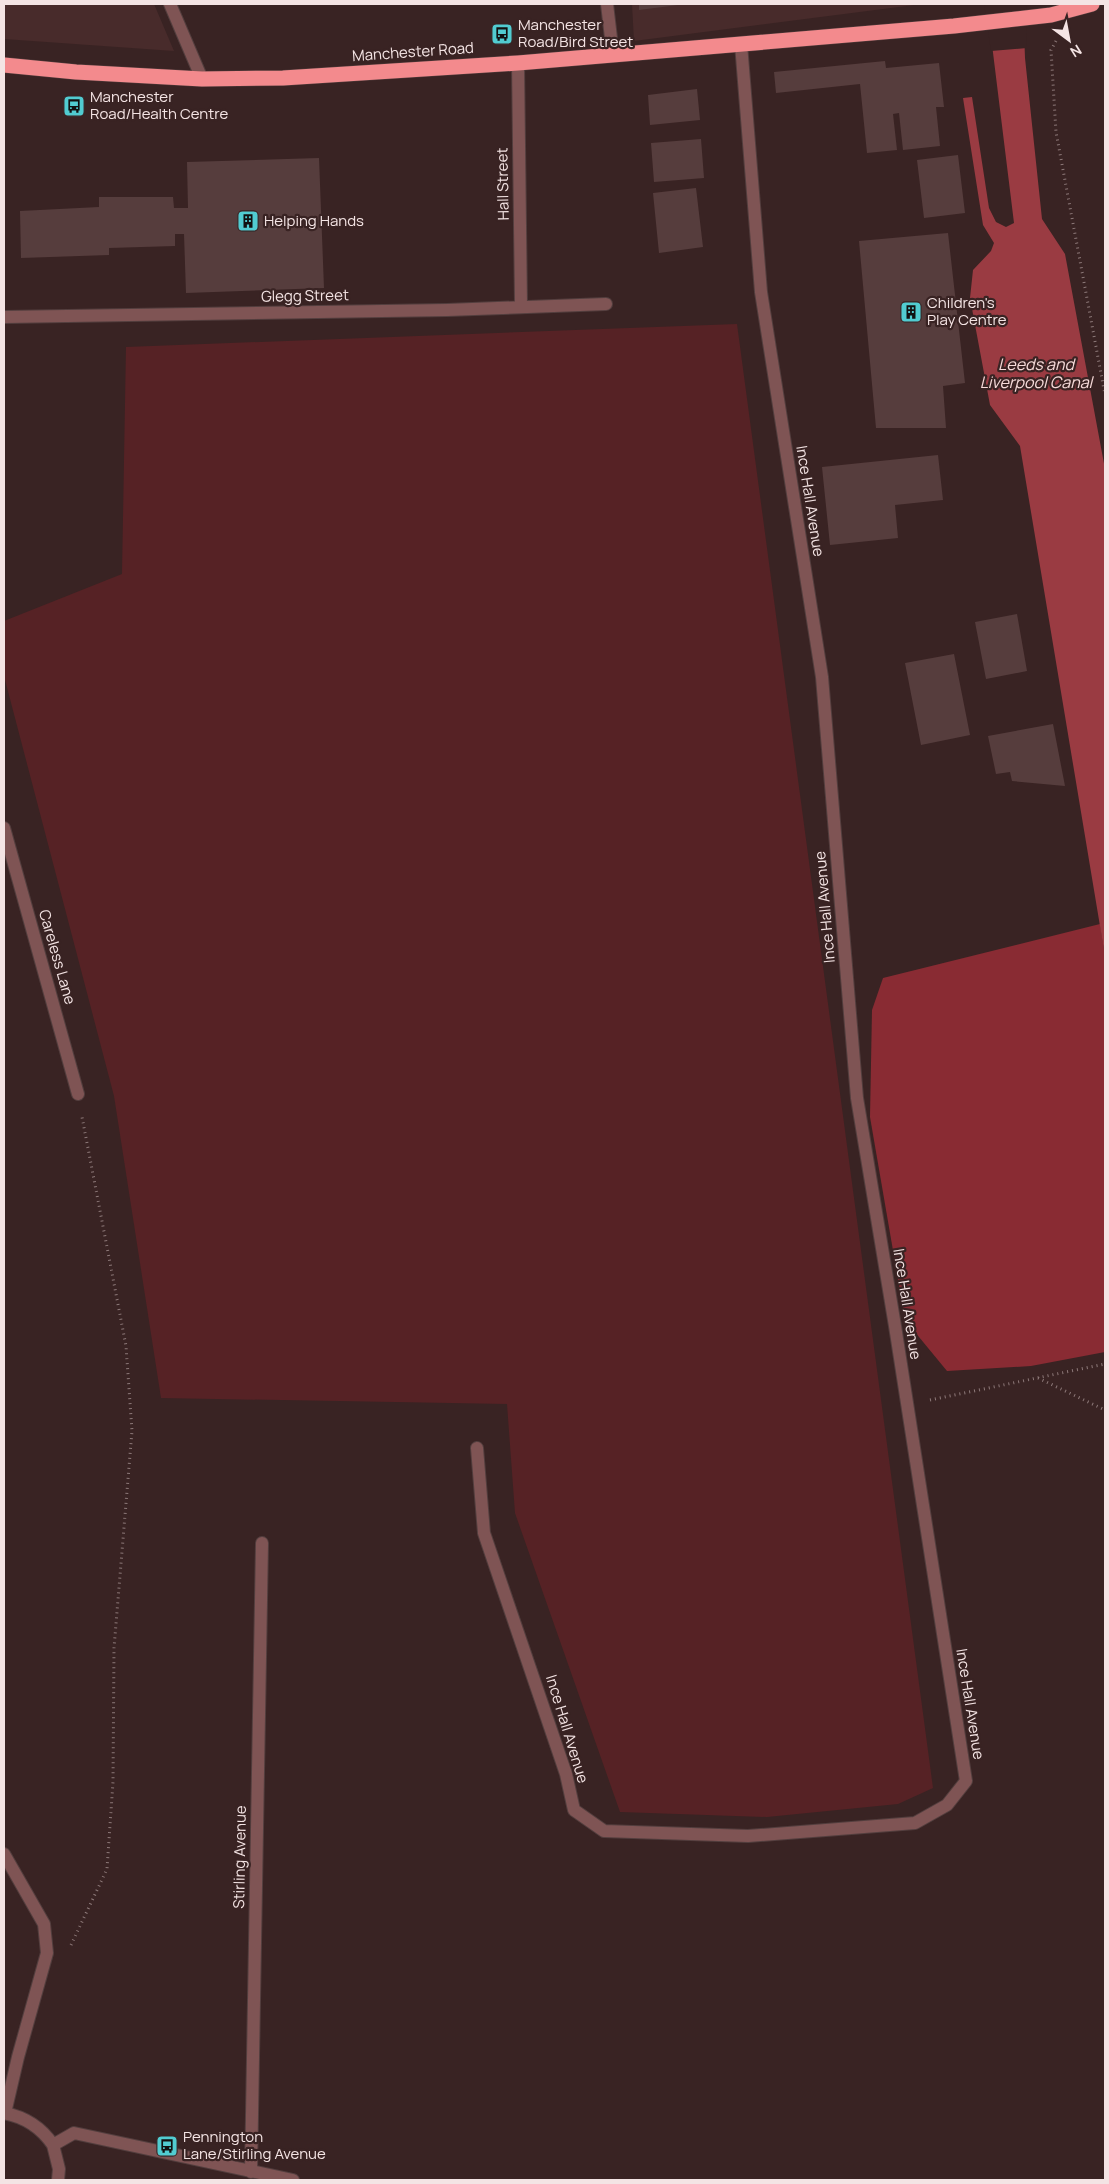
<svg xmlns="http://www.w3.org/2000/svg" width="1109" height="2184" viewBox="0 0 1109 2184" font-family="Manrope,sans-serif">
	<rect width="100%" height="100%" fill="#392323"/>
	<!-- built -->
	<path fill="#482b2b" d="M4,4h150l20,47 -170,-12z
		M632,4h290l-288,37z"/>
	<!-- green -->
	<path fill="#562225" d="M737,324l196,1464 -35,16 -131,13 -147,-5 -105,-299 -8,-109 -346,-6 -47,-302 -110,-420v-55l118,-47 4,-227z"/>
	<!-- forest -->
	<path fill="#892b33" d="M1100,924l5,32v396l-74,14 -84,5 -42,-51 -35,-203 2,-107 11,-32z"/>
	<!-- water -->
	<path fill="#9a3b42" d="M987,4h36l2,54 17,161 23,35 40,215v487l-85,-510 -30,-41 -20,-107 3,-28 18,-19 3,-8 -11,-18 -20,-127 9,-1 17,111 7,14 10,5 8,-4z"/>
	<!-- pier -->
	<path fill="#392323" d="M984,4h42l1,44 -36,3z"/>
	<!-- building -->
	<path fill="#563d3d" d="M639,4h39v1l-39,5z
		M885,61l1,7 53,-5 5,44h-8l4,39 -37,4 -4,-37 -6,1 4,36 -30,3 -7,-69 -84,9 -2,-21z
		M697,89l3,31 -50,5 -2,-30z
		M701,139l3,39 -50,4 -3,-39z
		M958,155l7,58 -41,5 -7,-58z
		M319,158l5,130 -138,5 -2,-59h-9v12l-66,2v7l-88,3 -1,-47 79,-4v-10h74l1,11h14l-1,-46z
		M696,188l7,59 -44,6 -6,-60z
		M948,233l17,150 -22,3 3,42h-70l-17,-187z
		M938,455l5,45 -48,5 3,33 -68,7 -8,-78z
		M1017,614l10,57 -41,8 -11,-57z
		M954,654l16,81 -49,10 -16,-82z
		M1053,724l12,62 -53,-5 -2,-9 -14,2 -8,-38z"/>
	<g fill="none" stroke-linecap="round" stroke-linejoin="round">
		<!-- minor casing -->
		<g stroke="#533e3e" stroke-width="14">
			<path id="minor" d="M170,4l32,75
				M607,4l6,51
				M518,63l3,243
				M4,317l443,-7 159,-6
				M4,828l74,266
				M477,1448l7,85 82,241 8,36 30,21 144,5 167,-13 32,-18 19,-24 -71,-455 -38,-228 -35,-421 -61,-385 -20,-248
				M4,1854l40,70 3,29 -29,104 -13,56
				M4,2113c21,4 37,14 49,32l21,-12 219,47
				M53,2145l6,24 -1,11
				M251,2172l11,-629"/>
		</g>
		<!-- highway casing -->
		<g stroke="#533e3e" stroke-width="16">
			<path id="highway" d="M4,65l72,7 126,7 81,-1 235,-15 436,-37 97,-11 41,-11"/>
		</g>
		<!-- path -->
		<path stroke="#8d7979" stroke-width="3" stroke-dasharray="1 4" stroke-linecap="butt" d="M1056,41l-5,9 5,82 49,263
			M1038,1378l67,32
			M930,1400l175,-36
			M71,1945l36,-76 6,-87 1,-134 18,-217 -6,-85 -44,-229"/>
		<!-- minor -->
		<use href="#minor" stroke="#7f5454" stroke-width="12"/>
		<!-- highway -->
		<use href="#highway" stroke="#f38a8d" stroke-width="15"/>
	</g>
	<!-- icons -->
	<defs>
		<g id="bus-square" transform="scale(1.125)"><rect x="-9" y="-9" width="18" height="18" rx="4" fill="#51ccd1" stroke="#392323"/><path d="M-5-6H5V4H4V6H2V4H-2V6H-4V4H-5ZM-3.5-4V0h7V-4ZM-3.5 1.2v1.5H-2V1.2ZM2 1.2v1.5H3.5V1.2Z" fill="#111"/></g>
		<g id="building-square" transform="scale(1.125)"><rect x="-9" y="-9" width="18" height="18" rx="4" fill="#51ccd1" stroke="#392323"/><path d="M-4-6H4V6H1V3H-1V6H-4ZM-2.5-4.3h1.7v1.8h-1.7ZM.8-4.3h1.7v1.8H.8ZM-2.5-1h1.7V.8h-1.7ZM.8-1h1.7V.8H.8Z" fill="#111"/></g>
	</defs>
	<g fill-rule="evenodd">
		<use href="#bus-square" x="502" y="34"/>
		<use href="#bus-square" x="74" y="106"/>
		<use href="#building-square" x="248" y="221"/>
		<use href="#building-square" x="911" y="312"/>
		<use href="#bus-square" x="167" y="2146"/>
	</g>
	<g text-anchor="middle" stroke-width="4.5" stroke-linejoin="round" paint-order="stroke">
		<!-- poi labels -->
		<g font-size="15" fill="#f4e4e4" stroke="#392323" text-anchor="start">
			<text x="518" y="30">Manchester<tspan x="518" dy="17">Road/Bird Street</tspan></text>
			<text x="90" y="102">Manchester<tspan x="90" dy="17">Road/Health Centre</tspan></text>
			<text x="264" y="226">Helping Hands</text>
			<text x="927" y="308">Children's<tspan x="927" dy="17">Play Centre</tspan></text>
			<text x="183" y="2142">Pennington<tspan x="183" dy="17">Lane/Stirling Avenue</tspan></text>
		</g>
		<!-- street labels -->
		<g font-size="15" fill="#f4e4e4" stroke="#392323">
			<text transform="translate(413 52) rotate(-4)" y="5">Manchester Road</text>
			<text transform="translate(503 184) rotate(-91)" y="5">Hall Street</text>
			<text transform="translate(305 296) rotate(-1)" y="5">Glegg Street</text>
			<text transform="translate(810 501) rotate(81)" y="5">Ince Hall Avenue</text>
			<text transform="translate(825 907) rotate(-95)" y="5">Ince Hall Avenue</text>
			<text transform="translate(57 957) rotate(74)" y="5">Careless Lane</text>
			<text transform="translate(907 1304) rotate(81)" y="5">Ince Hall Avenue</text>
			<text transform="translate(970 1704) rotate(81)" y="5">Ince Hall Avenue</text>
			<text transform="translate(567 1729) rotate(73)" y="5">Ince Hall Avenue</text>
			<text transform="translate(240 1857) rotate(-89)" y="5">Stirling Avenue</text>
		</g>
		<!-- water labels -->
		<g font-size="16" font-style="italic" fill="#f7dbda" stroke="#392323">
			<text x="1036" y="370">Leeds and<tspan x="1036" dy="18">Liverpool Canal</tspan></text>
		</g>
	</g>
	<!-- border -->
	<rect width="1109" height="2184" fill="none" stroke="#f4e4e4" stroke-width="10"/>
	<!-- north arrow -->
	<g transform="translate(1069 40) rotate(148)" stroke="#392323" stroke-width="4" paint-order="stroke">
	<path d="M0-4L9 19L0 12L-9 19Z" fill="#f4e4e4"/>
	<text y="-8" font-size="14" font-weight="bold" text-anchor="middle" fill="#f4e4e4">N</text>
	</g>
</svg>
